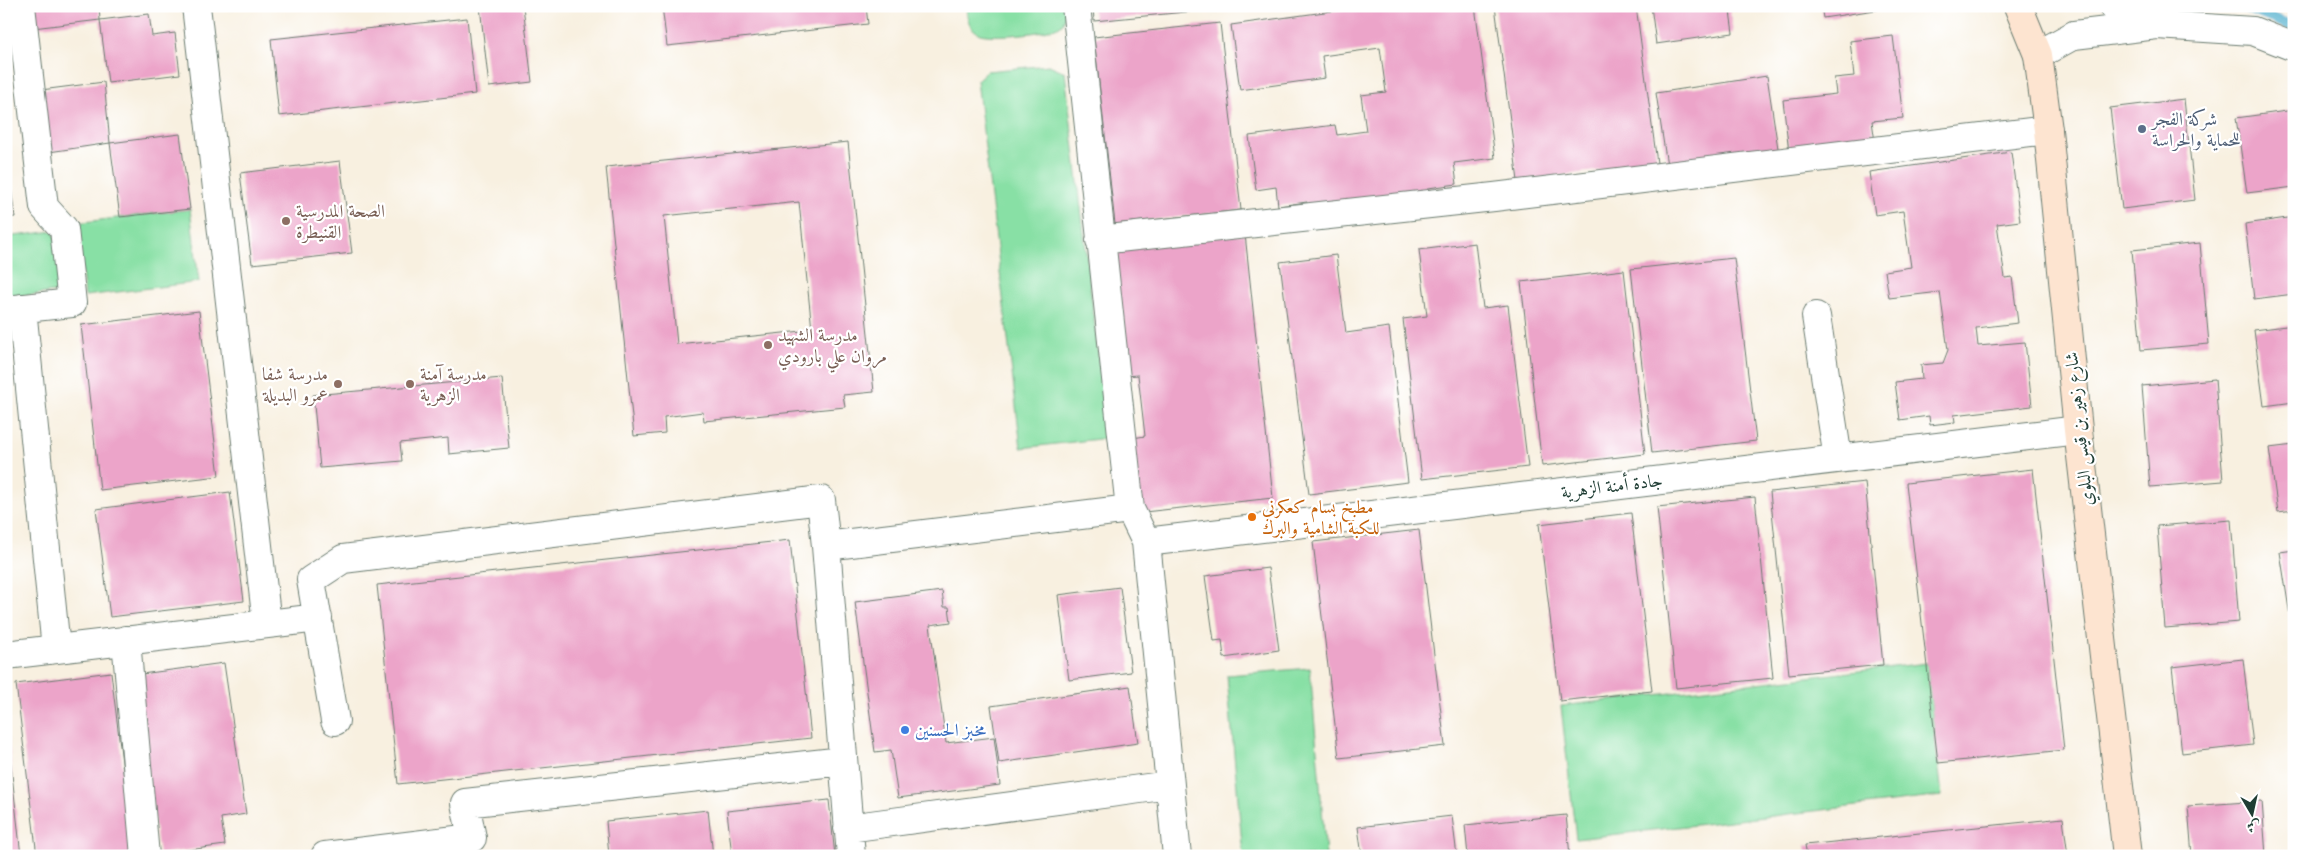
<svg xmlns="http://www.w3.org/2000/svg" width="2300" height="862" viewBox="0 0 2300 862" font-family="'Old Standard TT',Amiri,serif">
	<rect width="100%" height="100%" fill="#fff"/>
	<filter id="ink" filterUnits="userSpaceOnUse"><feTurbulence type="fractalNoise" baseFrequency=".02" numOctaves="2"/><feDisplacementMap in="SourceGraphic" scale="10" xChannelSelector="R" yChannelSelector="G"/><feConvolveMatrix kernelMatrix="1 2 1 2 8 2 1 2 1" color-interpolation-filters="sRGB"/></filter>
	<filter id="wash" filterUnits="userSpaceOnUse"><feTurbulence type="fractalNoise" baseFrequency=".0096" numOctaves="4" result="noise"/><feDisplacementMap in="SourceGraphic" scale="20" xChannelSelector="R" yChannelSelector="G"/><feGaussianBlur stdDeviation="1.12" result="paint"/><feColorMatrix in="noise" values="0 0 0 0 0 0 0 0 0 0 0 0 0 0 0 0 0 1.4 0 .05"/><feComposite in="paint" operator="in"/></filter>
	<g filter="url(#wash)">
		<rect width="100%" height="100%" fill="#f8f0e0"/>
		<!-- green -->
		<path fill="#88e0a5" stroke="#548e6c" d="M966,6h99c0,6 1,14 -4,19 -8,8 -74,14 -83,8 -10,-7 -11,-15 -12,-27z
			M1049,65l16,7 43,366 -87,10 -44,-368 10,-9z
			M190,209l9,73 -114,14 -9,-73z
			M54,231l8,60 -56,7v-61z
			M1927,663l15,133 -366,43 -15,-133z
			M1310,668l16,188h-83l-16,-181z"/>
		<g fill="none" stroke-linecap="round" stroke-linejoin="round">
			<!-- stream -->
			<path stroke="#4dadcc" stroke-width="11" d="M2242,6l52,21"/>
		</g>
		<g id="blocks">
			<!-- building -->
			<path fill="#eca4c9" fill-rule="evenodd" d="M30,6h69l1,14 -67,8z
				M480,6h43l9,76 -43,5z
				M662,6h204l2,18 -201,22z
				M1093,6h102l1,5 -102,10z
				M1368,6h107l20,152 -41,5 3,21 -29,4 1,8 -121,16 -1,-10 -29,4 -2,-19 -20,3 -7,-54 86,-11 2,10 29,-4 -5,-36 25,-3 -6,-44 -58,8 3,22 -85,12 -9,-65z
				M1495,6h141l21,157 -139,18z
				M1651,6h102v1l-23,4 3,22 -77,11z
				M1821,6h74v1l-72,11z
				M149,14l3,22 23,-3 5,41 -72,9 -8,-63z
				M467,18l8,76 -196,22 -8,-77z
				M1220,23l21,187 -126,14 -21,-187z
				M1893,36l10,82 -31,3 3,21 -86,10 -6,-52 53,-6 -2,-16 20,-2 -4,-35z
				M1767,76l12,79 -111,17 -12,-79z
				M104,82l6,61 -61,9 -8,-62z
				M2184,99l11,101 -73,9 -12,-101z
				M2294,110v77l-47,6 -11,-75z
				M180,134l10,75 -70,8 -10,-74z
				M848,142l26,250 -31,3 2,12 -141,14 -1,-9 -39,5 1,16 -31,3 -28,-269zM799,202l13,128 -135,14 -13,-128z
				M6,150l9,67 -9,1z
				M2011,152l9,69 -23,3 8,54 7,-1 6,46 -42,5 2,18 47,-4 7,64 -78,9 1,7 -25,3 -1,-9 -29,4 -5,-38 27,-3 -1,-14 22,-2 5,-13 -8,-58 -51,6 -4,-27 26,-4 -8,-56 -28,4 -6,-43z
				M340,161l12,92 -100,11 -12,-91z
				M2294,217v77l-40,5 -9,-75z
				M1245,234l28,264 -138,15 -8,-74 18,-3 -7,-61 -14,1 -13,-127z
				M1475,243l8,65 25,-3 20,162 -106,12 -19,-160 24,-3 -8,-66z
				M2200,243l9,101 -68,6 -9,-100z
				M1336,255l10,78 43,-6 19,155 -99,12 -29,-232z
				M1734,258l22,183 -104,12 -21,-184z
				M1624,270l21,184 -103,12 -21,-184z
				M199,311l20,165 -119,14 -19,-165z
				M2294,325v77l-30,4 -10,-76z
				M502,378l7,70 -60,6 -1,-16 -48,5 2,18 -82,7 -7,-73z
				M2215,379l8,102 -73,6 -8,-101z
				M2294,445v65l-16,2 -9,-64z
				M2033,469l31,281 -126,13 -32,-280z
				M1865,482l18,183 -94,9 -19,-182z
				M230,492l14,109 -134,16 -14,-108z
				M1755,497l18,181 -97,10 -19,-181z
				M1631,513l21,178 -92,10 -21,-177z
				M2231,520l8,102 -74,6 -8,-102z
				M1419,530l26,216 -106,12 -26,-216z
				M790,540l21,198 -413,46 -21,-199z
				M2294,550v65l-4,1 -10,-64z
				M1268,568l11,82 -55,8 -2,-18 -8,1 -9,-65z
				M1120,587l11,85 -62,8 -11,-85z
				M942,591l2,16h5l2,15 -21,3 16,118 48,-6 6,48 -102,13 -7,-48 -16,2 -20,-150z
				M2243,659l10,86 -71,8 -10,-86z
				M224,663l22,151 -25,4 4,27 -66,9 -25,-179z
				M111,672l22,181 -19,3h-77l-21,-172z
				M1130,686l8,57 -139,20 -8,-57z
				M6,738h2l13,118h-15z
				M829,800l6,56h-103l-5,-45z
				M2262,801l4,55h-74l-4,-50z
				M708,810l5,46h-104l-3,-35z
				M1566,815l4,41h-102l-3,-31z
				M1452,816l5,40h-95l-4,-29z
				M2063,818l5,38h-261l-2,-11z"/>
		</g>
	</g>
	<g filter="url(#ink)">
		<use href="#blocks" fill-opacity="0" stroke="#6b7c70" stroke-width="1"/>
		<g fill="none" stroke-linecap="round" stroke-linejoin="round">
			<!-- street casing -->
			<g stroke="#6b7c70" stroke-width="30">
				<path id="street" d="M196,6l71,618
					M1076,6l54,503 16,33 31,314
					M2113,6l42,18
					M2038,55l36,-20 83,-10 96,6 41,16
					M1100,240l394,-43 554,-67
					M22,308l34,341
					M6,310l66,-7 -8,-74 -20,-22 -23,-201
					M1816,316l22,143
					M1146,542l932,-112
					M826,546l25,310
					M126,640l19,216
					M6,655l312,-37
					M335,721l-24,-141 32,-21 478,-59 5,46 304,-37
					M848,828l322,-43
					M325,856l147,-18 -7,-35 378,-42"/>
			</g>
			<!-- secondary casing -->
			<g stroke="#6b7c70" stroke-width="30">
				<path id="secondary" d="M2018,6l20,49 10,75 30,300 49,426"/>
			</g>
			<!-- street -->
			<use href="#street" stroke="#fff" stroke-width="28"/>
			<!-- secondary -->
			<use href="#secondary" stroke="#fde4d0" stroke-width="28"/>
		</g>
	</g>
	<!-- markers -->
	<circle fill="#5c6f8a" stroke="#fff" stroke-width="2" cx="2142" cy="129" r="5"/>
	<g fill="#8d6e63" stroke="#fff" stroke-width="2">
		<circle cx="286" cy="221" r="5"/>
		<circle cx="768" cy="345" r="5"/>
		<circle cx="338" cy="384" r="5"/>
		<circle cx="410" cy="384" r="5"/>
	</g>
	<circle fill="#e8710a" stroke="#fff" stroke-width="2" cx="1252" cy="517" r="5"/>
	<circle fill="#3f7fe0" stroke="#fff" stroke-width="2" cx="905" cy="730" r="5"/>
	<g text-anchor="middle" stroke-width="4.5" stroke-linejoin="round" paint-order="stroke">
		<!-- service labels -->
		<g font-size="18" fill="#4e5e75" stroke="#fff" text-anchor="start">
			<text x="2152" y="125">شركة الفجر<tspan x="2152" dy="21">للحماية والحراسة</tspan></text>
		</g>
		<!-- education labels -->
		<g font-size="18" fill="#785e54" stroke="#fff" text-anchor="start">
			<text x="296" y="217">الصحة المدرسية<tspan x="296" dy="21">القنيطرة</tspan></text>
			<text x="778" y="341">مدرسة الشهيد<tspan x="778" dy="21">مروان علي بارودي</tspan></text>
			<text x="328" y="380" text-anchor="end">مدرسة شفا<tspan x="328" dy="21">عمرو البديلة</tspan></text>
			<text x="420" y="380">مدرسة آمنة<tspan x="420" dy="21">الزهرية</tspan></text>
		</g>
		<!-- street labels -->
		<g font-size="18" fill="#1f3d34" stroke="#fff">
			<text transform="translate(2079 429) rotate(-96)" y="6">شارع زهير بن قيس البلوي</text>
			<text transform="translate(1612 486) rotate(-7)" y="6">جادة أمنة الزهرية</text>
		</g>
		<!-- food labels -->
		<g font-size="18" fill="#c56008" stroke="#fff" text-anchor="start">
			<text x="1262" y="513">مطبخ بسام كعكرني<tspan x="1262" dy="21">للكبة الشامية والبرك</tspan></text>
		</g>
		<!-- shop labels -->
		<g font-size="18" fill="#366cbe" stroke="#fff" text-anchor="start">
			<text x="915" y="736">مخبز الحسنين</text>
		</g>
	</g>
	<!-- margin -->
	<rect width="2300" height="862" fill="none" stroke="#fff" stroke-width="25"/>
	<!-- north arrow -->
	<g transform="translate(2252 814) rotate(171)" stroke="#ffffff" stroke-width="4" paint-order="stroke">
	<path d="M0-4L9 19L0 12L-9 19Z" fill="#1f3d34"/>
	<text y="-8" font-size="14" font-weight="bold" text-anchor="middle" fill="#1f3d34">ش</text>
	</g>
</svg>
